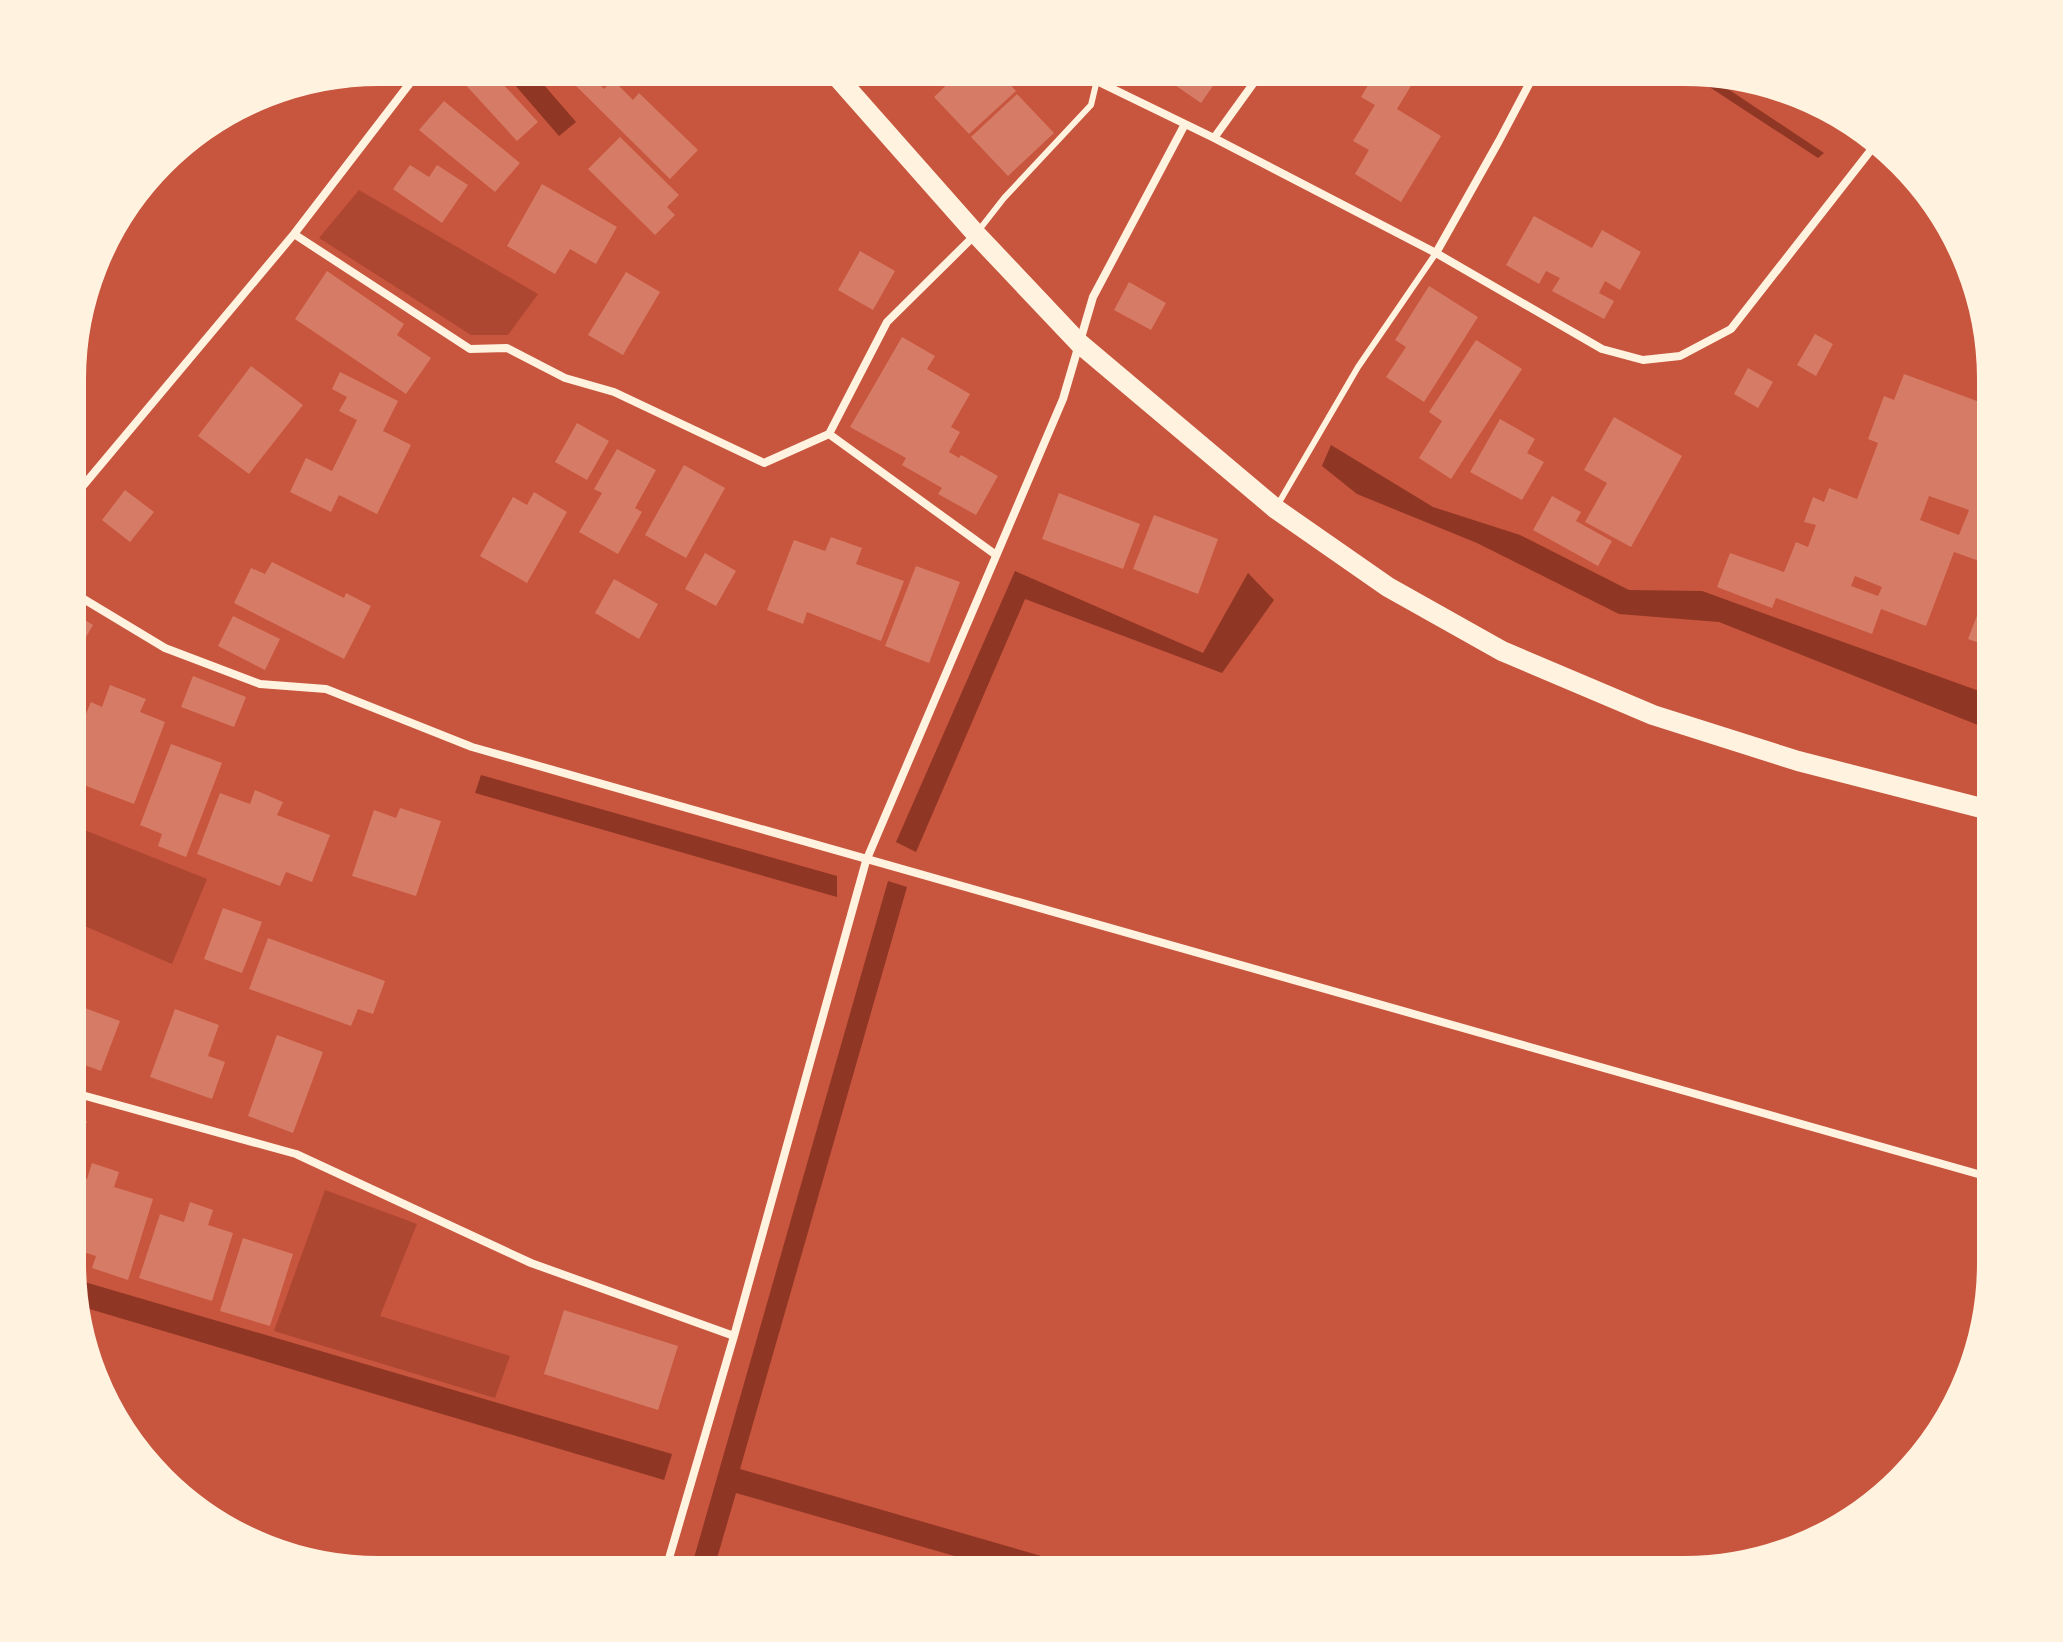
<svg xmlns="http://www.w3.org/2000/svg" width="2063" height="1642" viewBox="0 0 2063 1642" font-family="'DejaVu Sans',sans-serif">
	<rect width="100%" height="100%" fill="#c8553d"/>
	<!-- green -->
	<path fill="#ae4732" d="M359,190l179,104 -30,41h-37l-152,-97z
		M72,825l135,54 -35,85 -101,-44z
		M325,1190l92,34 -37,92 130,40 -15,42 -221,-67z"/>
	<!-- water -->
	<path fill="#8f3625" d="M502,70h29l45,52 -17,14z
		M1685,71h16l123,82 -6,5z
		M1331,445l102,62 87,28 109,55 73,1 291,105v35l-274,-109 -100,-8 -142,-71 -120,-49 -35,-28z
		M1015,571l188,82 45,-80 26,27 -52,73 -197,-74 -109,253 -20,-10z
		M481,775l356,101v21l-362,-104z
		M888,881l19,6 -167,582 357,103h-87l-274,-79 -23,79h-23z
		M71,1278l601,176 -8,26 -588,-175z"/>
	<!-- building -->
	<path fill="#d67c66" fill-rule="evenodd" d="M477,70h13l48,52 -21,19 -54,-59z
		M574,70h11l19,19 9,-9 20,20 6,-7 59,57 -28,29 -103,-102z
		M962,70h34l20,21 -47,43 -35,-37z
		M1153,70h71l-23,33z
		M1377,70l43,1 -23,38 44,27 -40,66 -46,-28 14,-24 -16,-9 22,-36 -14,-8z
		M1017,94l37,39 -46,43 -37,-39z
		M444,101l76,62 -25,29 -76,-62z
		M620,137l59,58 -12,12 8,8 -20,20 -67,-66z
		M410,165l19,12 8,-12 31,20 -26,38 -49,-34z
		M542,184l75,43 -21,37 -26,-15 -15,25 -48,-28z
		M1534,216l58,32 10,-18 39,22 -21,38 -15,-9 -6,12 15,8 -10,18 -52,-28 8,-13 -14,-7 -7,13 -33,-19z
		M860,251l35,20 -22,39 -35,-20z
		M327,271l77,53 -7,11 34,23 -25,36 -111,-75z
		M626,272l34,20 -37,63 -35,-20z
		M1129,282l37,21 -15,27 -37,-20z
		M1429,286l49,31 -54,85 -38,-25 20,-30 -11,-7z
		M1815,334l18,10 -17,32 -19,-11z
		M902,337l33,19 -8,13 43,25 -19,33 9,5 -11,20 10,6 2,-3 37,21 -22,39 -38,-21 4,-6 -40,-23 4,-7 -56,-31z
		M1476,340l46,29 -71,110 -32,-21 23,-37 -13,-9z
		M251,366l52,39 -54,69 -51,-38z
		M1748,368l25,14 -15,26 -24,-14z
		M340,372l58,29 -15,30 28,14 -34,69 -38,-19 -8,17 -41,-20 16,-34 26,13 25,-51 -18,-9 8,-14 -15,-8z
		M1904,374l89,33v78l-5,13 5,2v58l-3,7 -36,-13 -28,74 -45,-17 -9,25 -96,-36 -4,10 -55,-21 13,-34 54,19 12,-30 12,5 8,-22 -12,-3 9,-25 11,5 5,-14 28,11 21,-56 -10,-4 16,-43 10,4zM1929,496l40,14 -10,25 -39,-15zM1855,576l27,11 -4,9 -27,-10z
		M1614,417l68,39 -51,91 -46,-25 22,-39 -23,-13z
		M1500,419l35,20 -8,14 17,9 -22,38 -52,-28z
		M577,423l32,18 -22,39 -32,-18z
		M617,449l39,21 -21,38 7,4 -24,42 -39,-22 23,-39 -8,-4z
		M684,465l41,23 -39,70 -41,-23z
		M125,490l29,22 -24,30 -28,-22z
		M534,492l33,20 -40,71 -47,-27 33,-59 14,8z
		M1059,493l81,31 -17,45 -81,-30z
		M1552,496l29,16 -5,9 36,20 -14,25 -65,-36z
		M1154,515l64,24 -20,55 -65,-25z
		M831,537l31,11 -6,16 48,17 -23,60 -74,-29 -4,12 -36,-14 27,-70 31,11z
		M705,553l31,18 -20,35 -31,-17z
		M272,562l72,36 2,-5 25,13 -27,53 -110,-56 17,-35 14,6z
		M916,566l44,16 -31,81 -44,-17z
		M1993,574v74l-25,-9z
		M614,579l44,25 -19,35 -44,-26z
		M72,612l21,13 -14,24 -7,-4z
		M233,616l47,23 -15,31 -47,-24z
		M193,676l53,21 -12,30 -53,-20z
		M110,685l36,14 -6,13 25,10 -31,82 -61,-23 4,-11 -5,-2v-16l5,-14 -5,-2v-27l14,5 5,-12 11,5z
		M171,744l51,19 -36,94 -28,-11 4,-12 -22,-9z
		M255,790l28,12 -6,13 53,20 -18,47 -26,-10 -6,14 -83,-32 23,-61 30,11z
		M400,808l41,13 -25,75 -64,-20 22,-66 22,8z
		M223,908l39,14 -20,51 -38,-14z
		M268,938l117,43 -12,33 -15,-5 -7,17 -102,-37z
		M71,1003l49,18 -19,50 -30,-11z
		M175,1009l44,16 -11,31 17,6 -13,37 -62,-22z
		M277,1035l46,17 -30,81 -45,-17z
		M71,1116l16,5 -15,48h-1z
		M92,1163l27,9 -5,15 39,12 -25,81 -36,-12 4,-12 -25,-8v-50l7,-22 9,3z
		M190,1202l23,8 -5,15 25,8 -21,68 -73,-23 21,-64 24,8z
		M243,1238l50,16 -23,72 -50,-15z
		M564,1310l114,36 -20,64 -114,-36z"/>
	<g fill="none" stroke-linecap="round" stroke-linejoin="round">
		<!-- service -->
		<path stroke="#fff3e0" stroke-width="6" d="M979,230l25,-32 87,-93 6,-25 -4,-10
			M1277,506l81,-139 78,-114"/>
		<!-- minor -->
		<path stroke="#fff3e0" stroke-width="8" d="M1074,70l140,68 222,115 166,96 41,11 37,-4 51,-27 147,-188
			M1214,138l49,-68
			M294,234l176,115 37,-1 58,30 49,14 150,71 65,-29 58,-112 88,-87
			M1436,253l63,-112 37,-70
			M829,434l167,121
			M72,499l222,-265 126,-164
			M72,592l93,56 95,36 66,5 146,58 1520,431
			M71,1092l225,62 235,109 203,73
			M665,1572l69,-236 132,-475 197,-462 30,-102 92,-173"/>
		<!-- primary -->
		<path stroke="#fff3e0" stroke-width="20" d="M831,70l145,164 103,109 197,166 112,78 114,64 151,64 145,46 195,50"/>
	</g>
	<!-- crop -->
	<path d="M0 0H2063V1642H0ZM379 84H1684A295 295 0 0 1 1979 379V1263A295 295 0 0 1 1684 1558H379A295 295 0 0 1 84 1263V379A295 295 0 0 1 379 84Z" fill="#fff3e0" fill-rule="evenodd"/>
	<path fill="none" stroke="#fff3e0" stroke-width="4" d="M379 84H1684A295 295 0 0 1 1979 379V1263A295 295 0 0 1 1684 1558H379A295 295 0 0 1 84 1263V379A295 295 0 0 1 379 84Z"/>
</svg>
